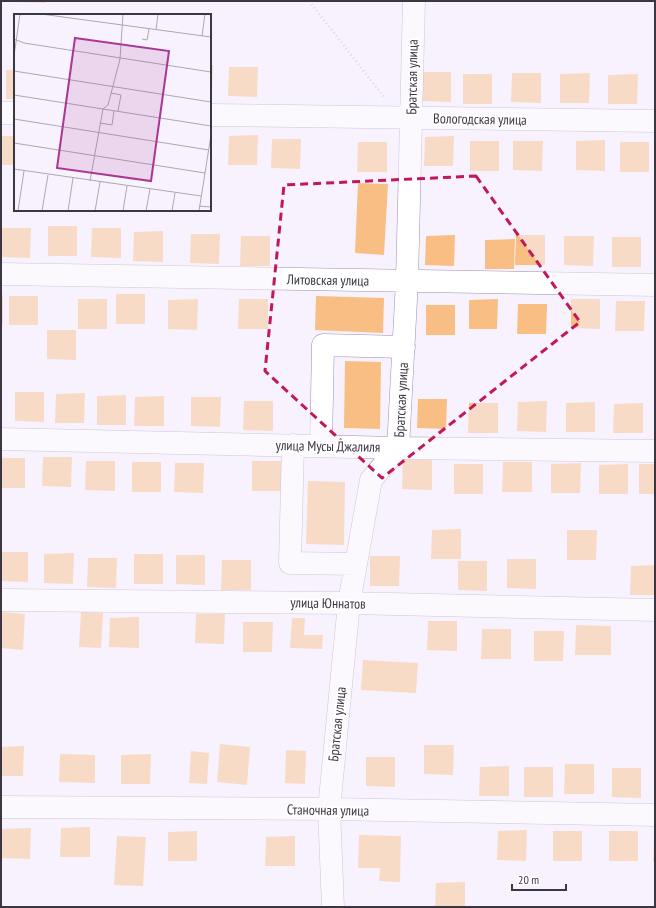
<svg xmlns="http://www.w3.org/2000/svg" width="656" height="908" viewBox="0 0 656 908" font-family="'PT Sans Narrow',sans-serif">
	<rect width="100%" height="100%" fill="#f8f2fe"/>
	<!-- building -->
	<path fill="#f9be84" d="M18,1h28v2l-28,-1z
		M210,65h3l-1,30h-2z
		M229,67h29l-1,30 -29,-1z
		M6,70h9v29h-9z
		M422,72h29v30l-29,-1z
		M512,73h29v30l-30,-1z
		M590,73l-1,30h-29v-29z
		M463,74h29v30h-29z
		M638,74l-1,30h-29v-29z
		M258,135l-1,30h-29l1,-29z
		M1,136h14v29h-14z
		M454,136l-1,30h-29l1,-29z
		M272,139h29l-1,30 -29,-1z
		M605,140v31l-29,-1v-29z
		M470,141h29v30h-29z
		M513,141h30l-1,30 -29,-1z
		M358,142h29v30h-30z
		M620,142h29v30h-29z
		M358,183l30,1 -4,71 -29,-2z
		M48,226h29v30h-29z
		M1,228h30l-1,30 -29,-1z
		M92,228h29v30l-30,-1z
		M163,231v31l-30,-1 1,-29z
		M191,234h29l-1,30 -29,-1z
		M455,235l-1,31 -29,-1 1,-29z
		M516,235h29v30h-30z
		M241,236h29v30h-30z
		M564,236h30l-1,30 -29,-1z
		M612,237h29v30h-29z
		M515,239l-1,30h-29v-29z
		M116,294h29v30h-29z
		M1,295h2v30h-2z
		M9,296h29v29h-29z
		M316,296l68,2 -1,35 -68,-3z
		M78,299h29v30h-29z
		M198,299l-1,31 -29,-1v-29z
		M239,299h29v30h-30z
		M498,299l-1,30h-28v-29z
		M571,299h29v30l-29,-1z
		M616,301h29l-1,30h-29z
		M518,304h29l-1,30h-29z
		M426,305h29v30h-29z
		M47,330h29v30l-29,-1z
		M345,361l36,1 -1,67 -36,-1z
		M15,392h29v30l-29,-1z
		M85,393l-1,30h-29l1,-29z
		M126,395v30h-29v-29z
		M164,396v30h-30l1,-29z
		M191,397h30l-1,30 -29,-1z
		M418,399h29l-1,30 -29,-1z
		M244,401h29v30l-30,-1z
		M547,401l-1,31 -29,-1 1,-29z
		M595,402v30h-29v-29z
		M469,403h29v30h-30z
		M643,403v30h-30l1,-29z
		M43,457h29l-1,30 -29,-1z
		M1,458h24v30h-24z
		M403,460h29v30l-30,-1z
		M86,461h29v30l-30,-1z
		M252,461h29v30h-29z
		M132,462h29v30h-29z
		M503,462h29v30h-30z
		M175,463h29l-1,30 -29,-1z
		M581,463l-1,30h-29v-29z
		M454,464h29v30h-29z
		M628,464v30h-29v-29z
		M639,464h16v30h-16z
		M308,481l37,1 -1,63 -38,-1z
		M461,529v30h-30l1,-29z
		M567,530h30l-1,30h-29z
		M1,552h27v30l-27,-1z
		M74,553l-1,31 -29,-1v-29z
		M134,554h29v30h-29z
		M176,555h29v30l-29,-1z
		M370,556h30l-1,30h-29z
		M88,558h29l-1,30 -29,-1z
		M507,559h29v30l-29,-1z
		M222,560h29v30h-30z
		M458,561h29v30l-29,-1z
		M655,565v30h-25l1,-29z
		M1,612l24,2 -2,36 -22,-2z
		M81,612l22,1 -2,35 -22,-1z
		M196,614h29l-1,30 -29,-1z
		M139,617v31l-30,-1 1,-29z
		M292,618h13l-1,17h19l-1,14 -32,-1z
		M428,621h29v30l-30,-1z
		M243,622h30l-1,30h-29z
		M576,625l35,1v29h-36z
		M482,629h29v30h-30z
		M534,631h30l-1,30h-29z
		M363,660l55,3 -2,30 -55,-3z
		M220,744l30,3 -3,38 -30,-3z
		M424,745h30l-1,30 -29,-1z
		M24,746l-1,30h-22v-29z
		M286,750l20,1 -1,33 -20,-1z
		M191,751l18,2 -2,31 -18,-1z
		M60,754l35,1v28l-36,-1z
		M151,754l-1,30h-29v-29z
		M366,757h29v30l-29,-1z
		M565,764h29v30h-30z
		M509,766v30h-30l1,-29z
		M524,767h29v30h-29z
		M612,768h29v30l-29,-1z
		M90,827v30h-30l1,-29z
		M31,828l-1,31 -29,-1 1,-29z
		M527,830l-1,31 -29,-1 1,-29z
		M197,831v30h-29v-29z
		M553,831h29v30h-29z
		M609,831h29v30h-29z
		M654,833h1v29h-2z
		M359,835l42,1 -1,46 -21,-1 1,-13h-22z
		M117,836l29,1 -3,49 -29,-1z
		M295,836v30h-30l1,-29z
		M465,882v25h-30l1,-24z"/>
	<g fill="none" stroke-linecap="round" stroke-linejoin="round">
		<!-- minor casing -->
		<g stroke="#9c8faa" stroke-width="23">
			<path id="minor" d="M1,113h14
				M210,115l445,6
				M1,274l654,11
				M1,439l397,9 257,3
				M293,445l-3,118 66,1
				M321,446l2,-101 81,2
				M1,600l348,3 306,7
				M1,807l328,2 326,6
				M333,907l-4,-98 20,-206 22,-123 27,-32 9,-167 7,-280"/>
		</g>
		<!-- path -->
		<path stroke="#b8b2be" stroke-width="2.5" stroke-dasharray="1 3" stroke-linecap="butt" d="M309,1l75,96"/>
		<!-- minor -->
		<use href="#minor" stroke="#fff" stroke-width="22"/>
	</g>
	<!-- marked area -->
	<path d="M0 0H656V908H0ZM476,176l104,146 -198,156 -117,-107 19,-186z" fill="#f8f2fe" fill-opacity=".55" fill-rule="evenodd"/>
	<path fill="none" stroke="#c2185b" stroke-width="3" stroke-dasharray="8 5" stroke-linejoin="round" d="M476,176l104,146 -198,156 -117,-107 19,-186z"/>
	<g text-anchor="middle" stroke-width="4" stroke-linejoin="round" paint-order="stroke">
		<!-- street labels -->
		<g font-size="14" fill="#3c3642" stroke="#fff">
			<text transform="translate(412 77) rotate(-89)" y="5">Братская улица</text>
			<text transform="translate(480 119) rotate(1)" y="5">Вологодская улица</text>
			<text transform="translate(328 280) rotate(1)" y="5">Литовская улица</text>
			<text transform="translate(401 400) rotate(-87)" y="5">Братская улица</text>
			<text transform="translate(328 446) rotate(1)" y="5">улица Мусы Джалиля</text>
			<text transform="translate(328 603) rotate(1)" y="5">улица Юннатов</text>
			<text transform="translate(337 724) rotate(-84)" y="5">Братская улица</text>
			<text transform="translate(328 810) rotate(1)" y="5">Станочная улица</text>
		</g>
	</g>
	<!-- overview -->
	<g transform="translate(14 14)">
		<rect width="197" height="197" fill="#f8f2fe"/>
		<path fill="none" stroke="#ada7b3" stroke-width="1" d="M27,0l170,23M142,16l2,-16M188,22l3,-22M0,25l10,4 187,29M128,25l5,1 2,-11M0,42l6,-42M0,57l197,31M97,79l10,2 -3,16M0,81l197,31M0,105l195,31M86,109l12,2 2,-14M0,129l191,30M0,155l187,27M76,167l13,-72 5,-4 12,-46 3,-45M185,192l12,1M4,197l6,-40M28,197l6,-36M54,197l5,-33M81,197l5,-29M109,197l4,-25M132,197l4,-22M158,197l3,-18M185,197l12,-76"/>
		<path fill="#aa3791" fill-opacity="0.15" stroke="#aa3791" stroke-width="2" d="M61,24l94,13 -18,130 -94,-13z"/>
		<rect width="197" height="197" fill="none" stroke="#3c3642" stroke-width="2"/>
	</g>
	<!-- border -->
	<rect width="656" height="908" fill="none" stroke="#3c3642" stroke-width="4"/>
	<!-- scale -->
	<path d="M512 884v6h54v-6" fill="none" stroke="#3c3642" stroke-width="2"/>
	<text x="518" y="884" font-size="12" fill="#3c3642" stroke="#ffffff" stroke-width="3" paint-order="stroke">20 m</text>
</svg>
